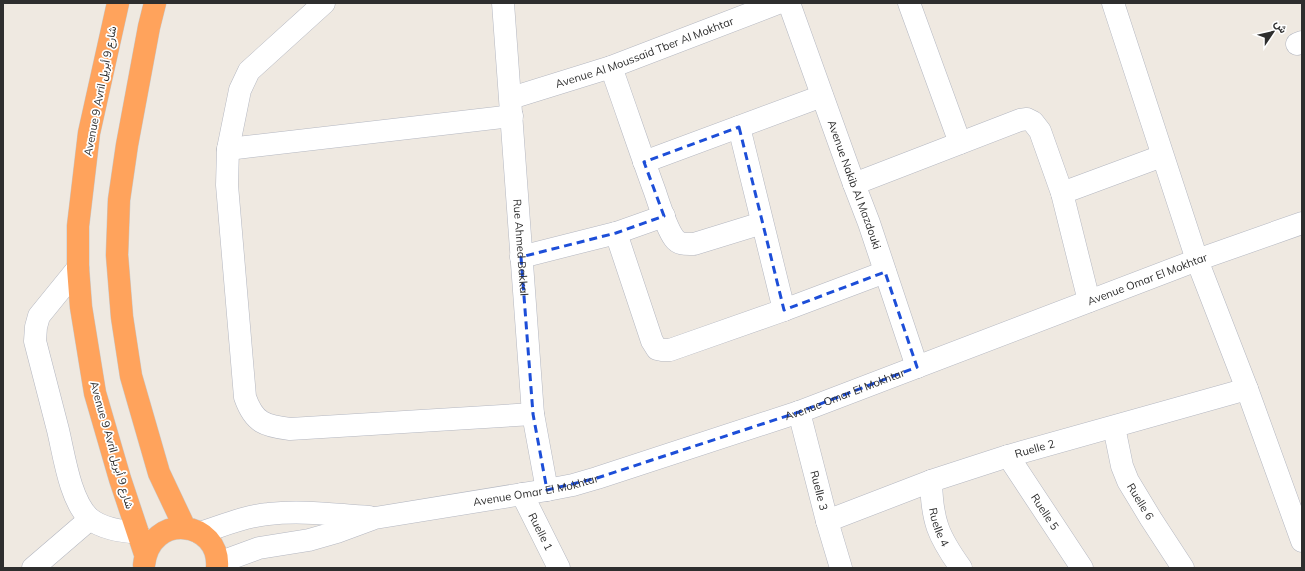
<svg xmlns="http://www.w3.org/2000/svg" width="1305" height="571" viewBox="0 0 1305 571" font-family="Mulish,Vazirmatn,sans-serif">
	<rect width="100%" height="100%" fill="#efe9e1"/>
	<g fill="none" stroke-linecap="round" stroke-linejoin="round">
		<!-- minor casing -->
		<g stroke="#b4b7c1" stroke-width="23">
			<g id="minor">
				<path d="M324,3l-75,68 -9,19 -12,59 -1,36 18,212c9,26 20,29 45,32l243,-15"/>
				<path id="s1" d="M503,3l30,411 14,76"/>
				<path id="s2" d="M789,3l65,181 15,39 48,144"/>
				<path d="M909,3l51,140"/>
				<path d="M1113,3l84,257 50,129 55,152"/>
				<path d="M1297,44l5,-2"/>
				<path d="M611,67c15,42 29,84 44,125 4,12 12,37 19,46 5,7 12,6 20,6l68,-21"/>
				<path id="s3" d="M511,98l100,-31 167,-64"/>
				<path d="M739,127l45,183 101,-38"/>
				<path d="M228,149l284,-33"/>
				<path d="M644,162l178,-66"/>
				<path d="M854,184l166,-64 7,-1 6,3 7,9 22,62 27,108"/>
				<path d="M1062,193l100,-37"/>
				<path d="M616,233l36,108 5,8 5,1h8l114,-40"/>
				<path d="M521,257l95,-24 48,-17"/>
				<path d="M78,268l-39,48 -3,11 -1,14c8,30 15,59 23,89 6,25 12,70 31,88 13,11 32,13 49,15"/>
				<path id="s4" d="M799,412l28,109 14,47"/>
				<path id="s5" d="M1114,427l8,39 6,15 23,38 32,49"/>
				<path id="s6" d="M1008,456l74,112"/>
				<path id="s7" d="M931,481c1,40 7,55 30,87"/>
				<path id="s8" d="M522,494l37,74"/>
				<path id="s9" d="M827,521l104,-40 77,-25 239,-67"/>
				<path d="M200,533c22,-7 45,-17 68,-19 35,-4 67,1 101,3"/>
				<path id="s10" d="M218,563l41,-15 50,-8 28,-8 38,-14 172,-28 26,-5 24,-7 202,-66 398,-152 105,-37"/>
				<path d="M33,568l57,-49"/>
			</g>
		</g>
		<!-- highway casing -->
		<g stroke="#c9c9c9" stroke-width="23">
			<path id="highway" d="M118,3l-29,130 -11,93v42l3,39 14,86 25,86 25,75
				M155,3l-6,24 -22,118 -8,55 -2,55 5,62 9,59 28,97 26,55
				M144,565c6,-54 77,-45 73,3"/>
		</g>
		<!-- minor -->
		<use href="#minor" stroke="#fff" stroke-width="22"/>
		<!-- highway -->
		<use href="#highway" stroke="#ffa35c" stroke-width="22"/>
	</g>
	<!-- marked area -->
	<path fill="none" stroke="#1d4ed8" stroke-width="3" stroke-dasharray="8 5" stroke-linejoin="round" d="M739,127l45,183 101,-38 32,95 -118,45 -202,66 -50,12 -14,-76 -12,-157 95,-24 48,-17 -20,-54z"/>
	<g text-anchor="middle" stroke-width="3.5" stroke-linejoin="round" paint-order="stroke">
		<!-- street labels -->
		<g font-size="11" fill="#2e2e2e" stroke="#fff">
			<text dy="4" stroke="none"><textPath href="#s3" startOffset="141">Avenue Al Moussaid Tber Al Mokhtar</textPath></text>
			<text transform="translate(100 91) rotate(-79)" y="4">Avenue 9 Avril شارع 9 أبريل</text>
			<text dy="4" stroke="none"><textPath href="#s2" startOffset="193">Avenue Nakib Al Mazdouki</textPath></text>
			<text dy="4" stroke="none"><textPath href="#s1" startOffset="245">Rue Ahmed Bakkal</textPath></text>
			<text dy="4" stroke="none"><textPath href="#s10" startOffset="975">Avenue Omar El Mokhtar</textPath></text>
			<text dy="4" stroke="none"><textPath href="#s10" startOffset="651">Avenue Omar El Mokhtar</textPath></text>
			<text transform="translate(112 445) rotate(74)" y="4">Avenue 9 Avril شارع 9 أبريل</text>
			<text dy="4" stroke="none"><textPath href="#s9" startOffset="220">Ruelle 2</textPath></text>
			<text dy="4" stroke="none"><textPath href="#s10" startOffset="327">Avenue Omar El Mokhtar</textPath></text>
			<text dy="4" stroke="none"><textPath href="#s4" startOffset="81">Ruelle 3</textPath></text>
			<text dy="4" stroke="none"><textPath href="#s5" startOffset="80">Ruelle 6</textPath></text>
			<text dy="4" stroke="none"><textPath href="#s6" startOffset="67">Ruelle 5</textPath></text>
			<text dy="4" stroke="none"><textPath href="#s7" startOffset="47">Ruelle 4</textPath></text>
			<text dy="4" stroke="none"><textPath href="#s8" startOffset="42">Ruelle 1</textPath></text>
		</g>
	</g>
	<!-- border -->
	<rect width="1305" height="571" fill="none" stroke="#2e2e2e" stroke-width="8"/>
	<!-- north arrow -->
	<g transform="translate(1273 32) rotate(55)" stroke="#ffffff" stroke-width="3" paint-order="stroke">
	<path d="M0-3L7 15L0 10L-7 15Z" fill="#2e2e2e"/>
	<text y="-6" font-size="11" font-weight="bold" text-anchor="middle" fill="#2e2e2e">ش</text>
	</g>
</svg>
